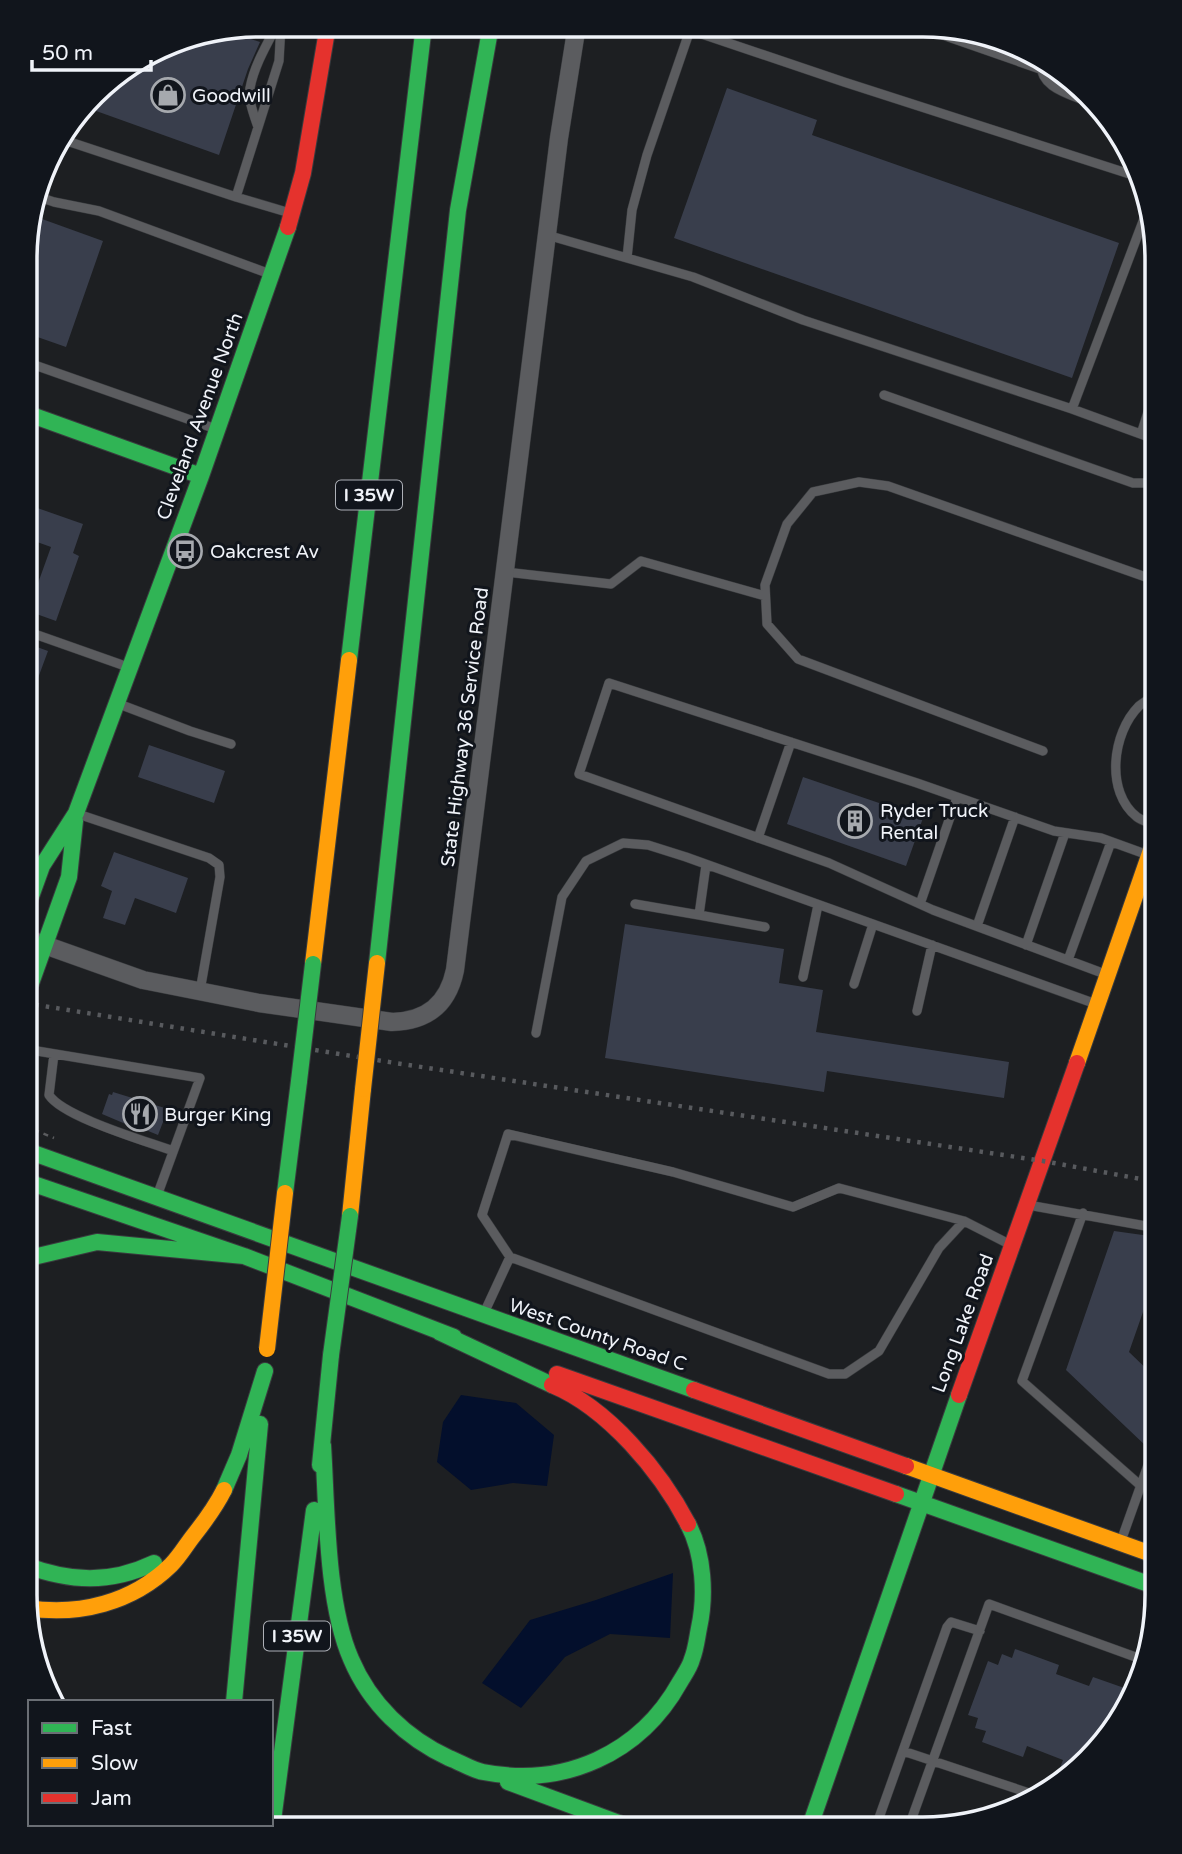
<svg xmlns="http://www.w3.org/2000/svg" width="1182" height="1854" viewBox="0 0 1182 1854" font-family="'Varela Round',sans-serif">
	<rect width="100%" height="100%" fill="#1d1f22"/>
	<!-- water -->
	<path fill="#030f2c" d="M461,1395l55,8 38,32 -7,51 -34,-3 -42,7 -34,-28 6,-40z
		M673,1573l-3,65 -60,-4 -45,23 -44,51 -39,-25 48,-63 66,-20z"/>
	<!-- building -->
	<path fill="#393e4c" d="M227,31l33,11 -12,27 -29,86 -134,-48 19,-24 65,-41z
		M727,88l90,32 -5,15 307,108 -47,135 -398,-140z
		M31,215l72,26 -37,106 -40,-14v-105z
		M26,504l57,20 -10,29 6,3 -23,65 -28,-10 23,-64 -25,-9z
		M26,643l22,8 -21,57h-1z
		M149,745l76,26 -11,32 -76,-26z
		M803,777l120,41 -17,48 -119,-42z
		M114,852l74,26 -12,35 -41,-15 -10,27 -22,-7 9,-27 -11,-5z
		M625,924l159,25 -5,34 44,7 -7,42 193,30 -5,36 -177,-27 -3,21 -219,-34z
		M113,1092l55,17 -10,26 -22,-9 -1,2 -33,-14 7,-20 3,1z
		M1114,1231l43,6v35l-28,80 28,27v38l-10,30 -81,-77z
		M1015,1649l44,16 -3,9 33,12 4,-9 37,13 -12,36 -43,48 -15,-6 3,-8 -36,-14 -4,11 -41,-15 4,-11 -11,-3 3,-10 -10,-3 20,-54 10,4 4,-11 10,4z"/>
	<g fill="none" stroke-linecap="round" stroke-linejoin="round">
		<!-- lane casing -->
		<g stroke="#393b3e" stroke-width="10">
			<path id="lane" d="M281,25l-2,36 -43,136 54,16
				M678,26l166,56 298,96
				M917,26l123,43
				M1041,62c-2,26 29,32 47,40
				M258,127c-4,-12 -10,-26 -8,-39 4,-22 17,-44 27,-63
				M61,139l175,58
				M36,196l18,6 45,9 171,63
				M547,235l146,42 110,43 269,89 85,31
				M627,258l5,-48 15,-55 43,-125
				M26,362l190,67
				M884,395l249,88h24
				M1072,409l76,-201
				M1141,434l16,-50
				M505,572l106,12 30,-23 124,35
				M26,631l102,36
				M119,704l71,27 41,13
				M1043,751l-245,-92 -31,-35 -2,-39 22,-61 26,-32 46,-10 29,4 269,95
				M78,814l131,44 10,7 1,12 -20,114
				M1157,826c-6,-3 -15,-5 -20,-9 -32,-25 -25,-84 2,-111 5,-4 12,-8 18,-12
				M758,838l33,-96
				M635,904l64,11 7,-50
				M920,904l37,-107
				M699,915l66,12
				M977,926l38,-109
				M1026,945l39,-112
				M1068,960l43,-118
				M1105,974l-172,-64 -104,-47 -250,-89 30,-91 308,100 137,48 47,7 47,17
				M803,977l15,-72
				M854,984l19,-60
				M917,1011l15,-66
				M536,1033l26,-136 24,-36 37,-18 25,2 38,12 410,147
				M25,1049l175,29 -43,118
				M54,1054l-5,41c14,22 97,46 124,56
				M1028,1205l129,23
				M1083,1213l-61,168 119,105
				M510,1257l319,117h16l34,-23 60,-103 25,-27
				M485,1311l25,-54 -28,-42 26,-81 165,38 120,35 46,-19 125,33 47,24
				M1121,1541l36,-101
				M903,1751l135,45
				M875,1829l72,-202 4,-5 29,9
				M908,1829l81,-225 152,55"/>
		</g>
		<!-- street casing -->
		<g stroke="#393b3e" stroke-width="19">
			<path id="street" d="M25,938l118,42 116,23 133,19c35,-1 56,-18 63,-52l104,-832 18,-113"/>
		</g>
		<!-- fast casing -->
		<g stroke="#393b3e" stroke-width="18">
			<path id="fast" d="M26,413l175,63
				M349,660l75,-635
				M25,913l17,-47 34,-53 125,-337 87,-249
				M377,963l81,-753 33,-185
				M25,1000l44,-123 6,-56
				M25,1150l669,240
				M25,1181l219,75 210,81
				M285,1193l14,-112
				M25,1259l72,-17 147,14
				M439,1332l113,53
				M323,1445c4,63 3,157 28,214 19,45 55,79 98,99 11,4 23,12 34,14 81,16 157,-18 197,-90 4,-7 10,-15 12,-23 4,-10 5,-21 7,-31 7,-32 5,-74 -11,-104
				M320,1465l11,-110
				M224,1490l15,-35 26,-84
				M896,1494l261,93
				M25,1565c45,17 85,19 129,-2
				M234,1702l26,-278
				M508,1782l127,47
				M222,1824v1
				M272,1828l42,-318
				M809,1829l150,-434"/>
		</g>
		<!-- slow casing -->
		<g stroke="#393b3e" stroke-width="18">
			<path id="slow" d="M313,964l36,-304
				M1077,1063l80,-230
				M350,1216l13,-127
				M906,1466l251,90
				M27,1608c52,8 105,-5 144,-43 9,-9 15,-20 23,-30 11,-14 22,-29 30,-45"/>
		</g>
		<!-- jam casing -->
		<g stroke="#393b3e" stroke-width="18">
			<path id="jam" d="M288,227l15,-54 25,-148
				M557,1374l339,120
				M552,1385c56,23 109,87 136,139
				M694,1390l212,76
				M959,1395l118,-332"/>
		</g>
		<!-- path -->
		<path stroke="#5b5c5f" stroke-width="2.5" stroke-dasharray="5 5" stroke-linecap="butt" d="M25,1126l29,12"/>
		<!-- lane -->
		<use href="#lane" stroke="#5b5c5f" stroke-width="9"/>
		<!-- street -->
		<use href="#street" stroke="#5b5c5f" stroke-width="18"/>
		<!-- fast -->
		<use href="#fast" stroke="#30b455" stroke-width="16"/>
		<!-- slow -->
		<use href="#slow" stroke="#ff9f0a" stroke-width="16"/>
		<!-- jam -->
		<use href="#jam" stroke="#e5322d" stroke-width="16"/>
		<!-- rail -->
		<path stroke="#585a5e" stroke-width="4.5" stroke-dasharray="3.5 7" stroke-linecap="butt" d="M25,1003l370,60 648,98 114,21"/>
		<!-- fast-bridge casing -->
		<g stroke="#393b3e" stroke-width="18" stroke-linecap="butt">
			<path id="fast-bridge" d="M299,1081l14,-117
				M331,1355l19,-139"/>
		</g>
		<!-- slow-bridge casing -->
		<g stroke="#393b3e" stroke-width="18" stroke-linecap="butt">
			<path id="slow-bridge" d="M363,1089l14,-126
				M267,1349l18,-156"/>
		</g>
		<!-- fast-bridge -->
		<use href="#fast-bridge" stroke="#30b455" stroke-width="16"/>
		<!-- slow-bridge -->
		<use href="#slow-bridge" stroke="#ff9f0a" stroke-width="16"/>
	</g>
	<!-- icons -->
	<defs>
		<g id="shop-ring" transform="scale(1.75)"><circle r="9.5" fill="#11151c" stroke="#a6a9ae" stroke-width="1.5"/><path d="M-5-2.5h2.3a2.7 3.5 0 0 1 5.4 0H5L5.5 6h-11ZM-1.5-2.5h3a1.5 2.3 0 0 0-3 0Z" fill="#a6a9ae"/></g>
		<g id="bus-ring" transform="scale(1.75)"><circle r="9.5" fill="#11151c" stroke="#a6a9ae" stroke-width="1.5"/><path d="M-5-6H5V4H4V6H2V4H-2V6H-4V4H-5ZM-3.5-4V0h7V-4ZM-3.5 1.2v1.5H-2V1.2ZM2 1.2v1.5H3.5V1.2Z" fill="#a6a9ae"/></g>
		<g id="building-ring" transform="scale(1.75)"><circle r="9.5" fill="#11151c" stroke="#a6a9ae" stroke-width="1.5"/><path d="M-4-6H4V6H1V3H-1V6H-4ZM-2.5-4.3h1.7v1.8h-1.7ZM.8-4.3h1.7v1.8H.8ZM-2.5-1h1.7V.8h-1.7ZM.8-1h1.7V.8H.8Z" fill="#a6a9ae"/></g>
		<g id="restaurant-ring" transform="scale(1.75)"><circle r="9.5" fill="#11151c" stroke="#a6a9ae" stroke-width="1.5"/><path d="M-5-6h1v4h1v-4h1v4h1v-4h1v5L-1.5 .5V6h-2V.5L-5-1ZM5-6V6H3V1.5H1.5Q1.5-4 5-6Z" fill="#a6a9ae"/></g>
	</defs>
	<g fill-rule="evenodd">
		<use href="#shop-ring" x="168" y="95"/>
		<use href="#bus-ring" x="185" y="551"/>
		<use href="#building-ring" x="855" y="821"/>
		<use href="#restaurant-ring" x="140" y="1114"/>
	</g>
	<g text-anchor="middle" stroke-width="6" stroke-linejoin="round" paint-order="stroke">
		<!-- shield labels -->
		<g fill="#11151c" stroke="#adb0b7" stroke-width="2">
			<rect x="336" y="480.5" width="66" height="29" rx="5"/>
			<rect x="264" y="1621.5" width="66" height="29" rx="5"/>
		</g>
		<g font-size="18" font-weight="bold" fill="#f0f3f9">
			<text x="369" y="501">I 35W</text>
			<text x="297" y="1642">I 35W</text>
		</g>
		<!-- poi labels -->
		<g font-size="19" fill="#f0f3f9" stroke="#11151c" text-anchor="start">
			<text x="192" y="102">Goodwill</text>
			<text x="210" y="558">Oakcrest Av</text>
			<text x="880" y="817">Ryder Truck<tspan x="880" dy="22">Rental</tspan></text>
			<text x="164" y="1121">Burger King</text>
		</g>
		<!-- street labels -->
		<g font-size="19" fill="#f0f3f9" stroke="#11151c">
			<text transform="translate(199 416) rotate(-70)" y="7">Cleveland Avenue North</text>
			<text transform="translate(464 727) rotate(-83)" y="7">State Highway 36 Service Road</text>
			<text transform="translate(962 1323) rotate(-70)" y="7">Long Lake Road</text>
			<text transform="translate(598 1334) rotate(19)" y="7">West County Road C</text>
		</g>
	</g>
	<!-- crop -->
	<path d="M0 0H1182V1854H0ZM259 37H923A222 222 0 0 1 1145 259V1595A222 222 0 0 1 923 1817H259A222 222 0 0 1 37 1595V259A222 222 0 0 1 259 37Z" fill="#11151c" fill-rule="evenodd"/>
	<path fill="none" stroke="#f0f3f9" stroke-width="3.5" d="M259 37H923A222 222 0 0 1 1145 259V1595A222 222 0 0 1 923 1817H259A222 222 0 0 1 37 1595V259A222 222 0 0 1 259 37Z"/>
	<!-- legend -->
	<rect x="28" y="1700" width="245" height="126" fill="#11151c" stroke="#6a6e74" stroke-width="2"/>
	<rect x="42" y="1723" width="35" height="10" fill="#30b455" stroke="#6a6e74" stroke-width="2"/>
	<text x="91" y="1735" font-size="21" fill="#f0f3f9">Fast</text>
	<rect x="42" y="1758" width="35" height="10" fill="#ff9f0a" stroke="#6a6e74" stroke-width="2"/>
	<text x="91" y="1770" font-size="21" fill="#f0f3f9">Slow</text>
	<rect x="42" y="1793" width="35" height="10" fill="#e5322d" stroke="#6a6e74" stroke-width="2"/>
	<text x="91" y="1805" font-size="21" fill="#f0f3f9">Jam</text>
	<!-- scale -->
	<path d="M32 60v10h119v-10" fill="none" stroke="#f0f3f9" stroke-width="3.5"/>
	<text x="42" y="60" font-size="21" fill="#f0f3f9" stroke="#11151c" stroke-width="5" paint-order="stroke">50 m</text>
</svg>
